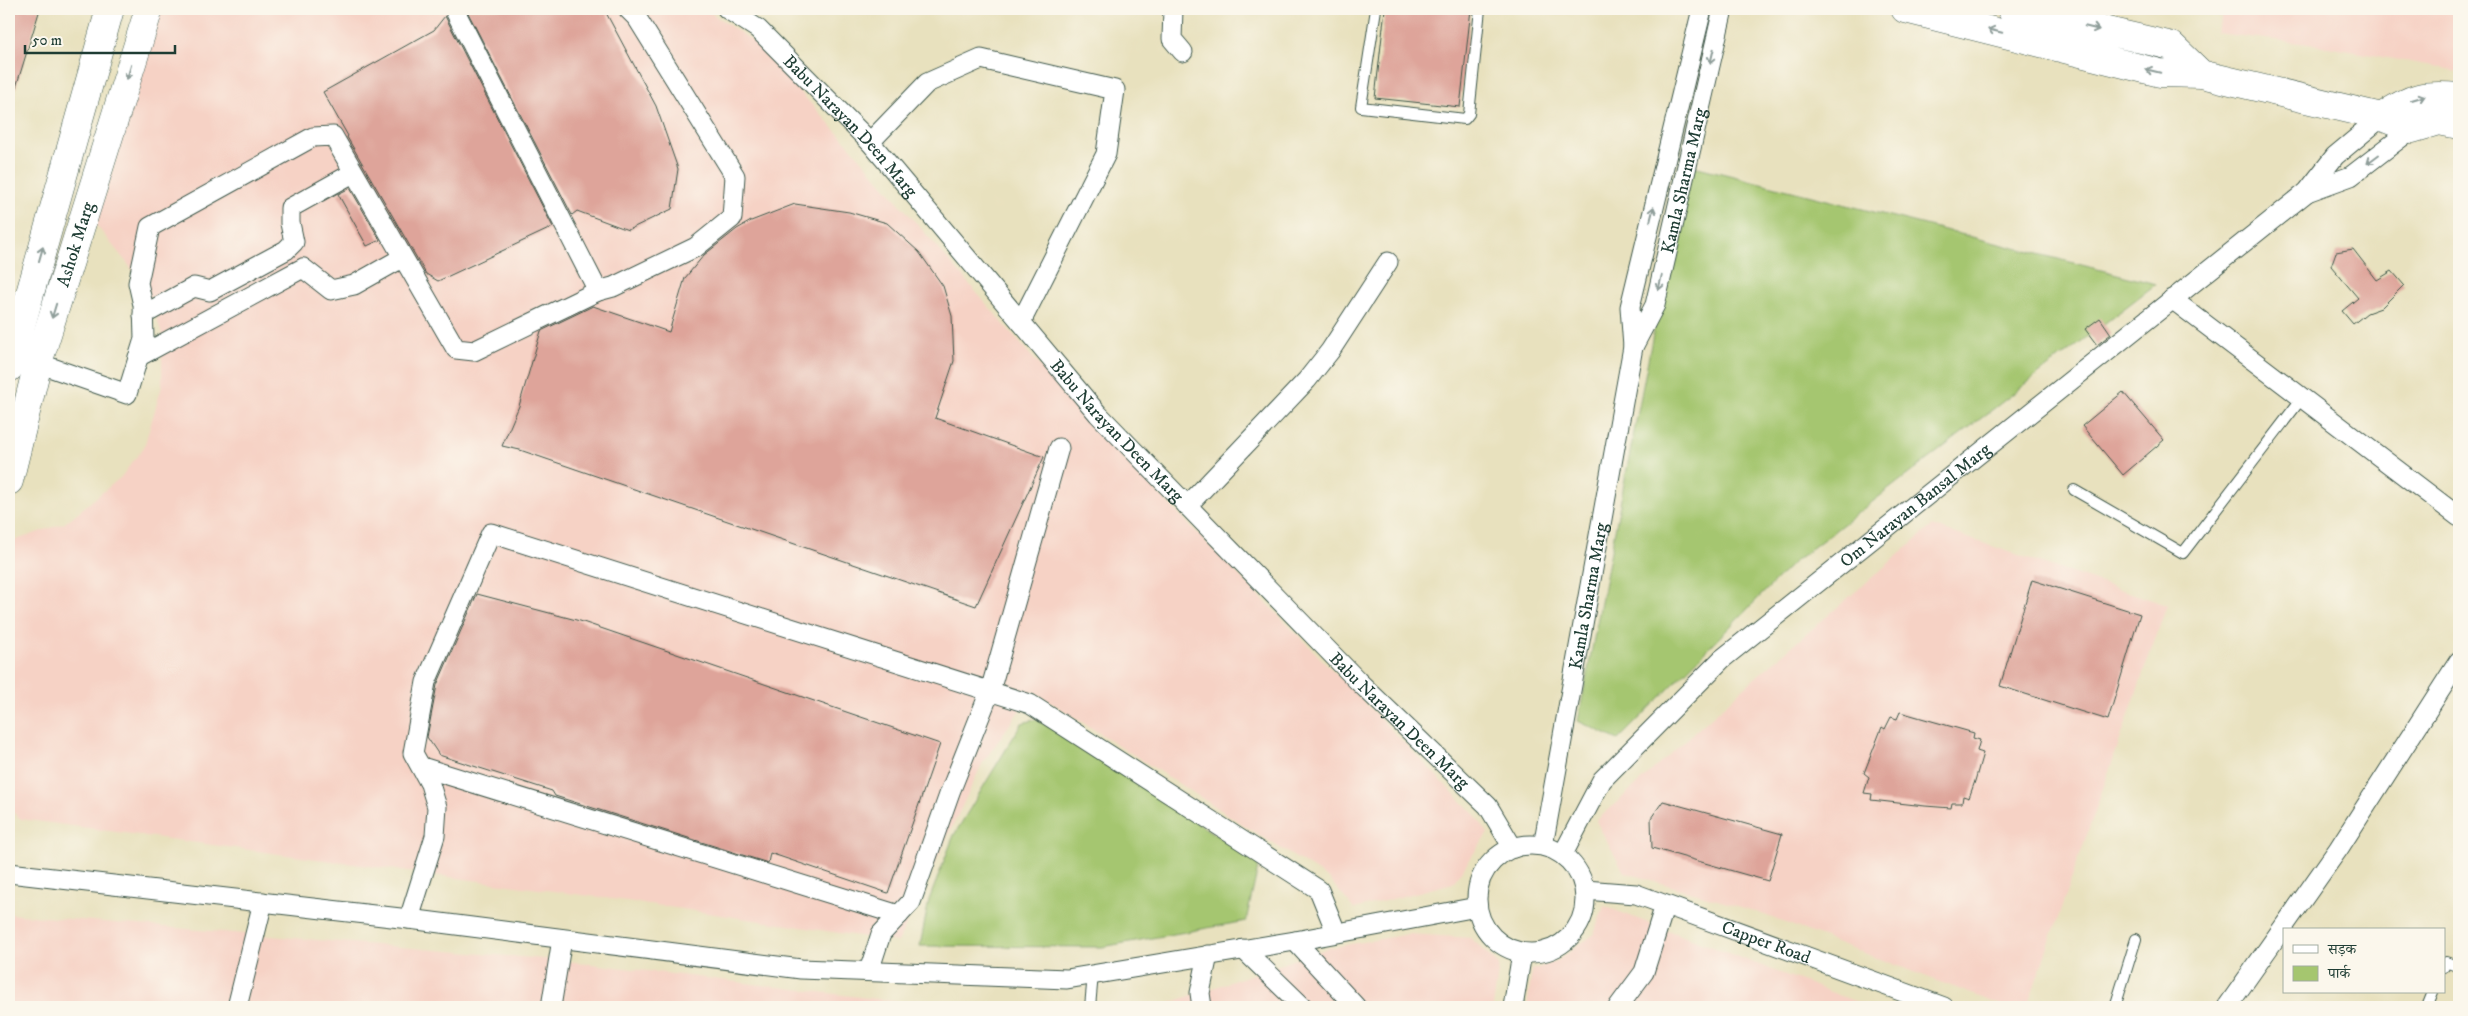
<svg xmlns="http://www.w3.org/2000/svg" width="2468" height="1016" viewBox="0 0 2468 1016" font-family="'IM FELL DW Pica','Noto Serif Devanagari',serif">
	<rect width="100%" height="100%" fill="#fbf7ec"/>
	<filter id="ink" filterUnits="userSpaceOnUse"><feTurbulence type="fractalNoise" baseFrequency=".02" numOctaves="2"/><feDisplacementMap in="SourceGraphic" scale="10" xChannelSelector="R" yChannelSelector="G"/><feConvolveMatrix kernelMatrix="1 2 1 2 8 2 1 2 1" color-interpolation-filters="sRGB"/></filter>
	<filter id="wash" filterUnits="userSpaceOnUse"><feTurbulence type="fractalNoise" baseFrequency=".0096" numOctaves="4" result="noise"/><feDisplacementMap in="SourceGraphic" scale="20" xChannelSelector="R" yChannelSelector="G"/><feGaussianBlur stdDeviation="1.12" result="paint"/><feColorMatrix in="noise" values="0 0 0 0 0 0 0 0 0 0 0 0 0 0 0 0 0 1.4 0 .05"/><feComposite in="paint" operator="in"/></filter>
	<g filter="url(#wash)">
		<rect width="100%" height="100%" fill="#e8e1be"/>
		<!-- built -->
		<path fill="#f6d2c5" d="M161,9h544l49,33 95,103 241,279 385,391 13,18 -35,50 -99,26 -25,-30 -296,-188 -51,73 -84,178 -249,-38 -628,-85 -12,-10v-252l4,-16 52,-18 56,-46 23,-30 18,-61v-52l-17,-49 -49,-60z
			M2225,9h234v62l-142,-26 -101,-12z
			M1932,526l235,79 -140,402h-21l-252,-96 -130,-39 -28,-51 159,-143z
			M1604,906l266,101h-343l5,-37 25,-9 37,-27z
			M9,914l558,47 374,46h-932z
			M1409,934l62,4 28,27 -6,42h-335l170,-59z"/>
		<!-- green -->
		<path fill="#a5c66f" stroke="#628252" d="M1686,164l470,120 -362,278 -176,178 -40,-19z
			M1037,719l222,144 -13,58 -144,26 -182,-1 9,-46 25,-65 68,-112z"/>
		<g id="blocks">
			<!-- building -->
			<path fill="#dea49a" d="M9,9h31l-27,88h-4z
				M466,9h138l52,97 22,63 -6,40 -44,21 -51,-19 -5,4z
				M1385,9h86l-11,98 -85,-9z
				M445,16l108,211 -115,54 -12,-7 -79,-137 1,-1 -25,-44 111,-62z
				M350,188l30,52 -13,6 -29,-52z
				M795,204l54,8 38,11 32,29 24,34 9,30 2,45 -19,57 109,39 -68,149 -456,-156 -18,-4 17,-40 22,-75 52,-25 76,26 16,-54 19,-23 33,-26 14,-8z
				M2353,249l24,31 15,-9 12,14 -23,23 -14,5 -14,11 -11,-13 16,-13 -27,-32 5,-14z
				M2100,318l11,16 -14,11 -12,-16z
				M2123,392l41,48 -41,35 -41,-49z
				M2032,580l108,34 -32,106 -108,-34z
				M477,594l103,27 360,123 -52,149 -118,-40 -2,10 -213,-67 -3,-5 -113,-36 -12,-18 10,-52z
				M1900,712l74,21 -1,5 7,2 -3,11 6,2 -8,28 -6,17 -6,-2 -1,7h-10l-1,5 -26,-2 -54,-6 1,-6 -8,-1 5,-16 -5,-4 18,-46 3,2 6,-12 6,2z
				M1663,801l119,33 -14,47 -116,-33 -1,-30z"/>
		</g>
	</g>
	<g filter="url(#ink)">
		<use href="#blocks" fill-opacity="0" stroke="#3d5649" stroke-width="1"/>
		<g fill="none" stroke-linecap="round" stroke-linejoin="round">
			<!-- lane casing -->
			<g stroke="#3d5649" stroke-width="12">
				<path id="lane" d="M1376,9l-15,98 104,12 4,-5 11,-105
					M2074,490l109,63 119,-155
					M2444,967l2,-5 13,5
					M1090,1007l3,-33
					M2115,1007l21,-68
					M2427,1007l6,-15"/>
			</g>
			<!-- street casing -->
			<g stroke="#3d5649" stroke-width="21">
				<g id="street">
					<path id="s1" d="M727,9l31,20 112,113 228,272 260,267 130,125 25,42"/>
					<path d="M1173,9l-1,30 11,13"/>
					<path d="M870,142l57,-59 54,-24 134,31 -9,64 -85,168"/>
					<path d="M2307,192l44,-16 61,-47"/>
					<path d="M598,291l15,-4 83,-40 36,-29 3,-42 -98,-158 -9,-9"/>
					<path d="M2172,299l287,218"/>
					<path d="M143,315l51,-28 16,4 76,-41 8,-8 -4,-19v-15l63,-35"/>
					<path id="s2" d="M1633,347l22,-42 68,-296"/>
					<path d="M138,357l165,-89 28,22 23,-5 48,-27"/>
					<path d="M38,363l89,31 17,-55 -1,-34 -5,-22 12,-56 163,-90 20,-1 123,213 18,2 124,-60 -144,-282"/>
					<path d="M1187,506l120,-126 23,-29 58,-89"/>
					<path d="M422,767l477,148"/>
					<circle cx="1531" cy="899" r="54"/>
					<path id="s3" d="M1543,846l90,-499 -3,-40 72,-298"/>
					<path id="s4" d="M1563,854l39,-74 120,-121 585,-467 28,-36 47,-39"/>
					<path d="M9,873l400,46 392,50 266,10 228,-38 182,-34"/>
					<path id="s5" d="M1585,890l51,4 308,113"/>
					<path d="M409,919l26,-83 2,-29 -7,-23 -17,-31 13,-71 65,-149 539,171 289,186 17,42"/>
					<path d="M1295,941l61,66"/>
					<path d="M1243,949l60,58"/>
					<path d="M869,971l12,-37 30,-32 39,-110 40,-101 69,-243"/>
					<path d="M237,1007l26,-105"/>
					<path d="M551,1007l11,-68"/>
					<path d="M1202,1007l-2,-14 8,-38"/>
					<path d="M1513,1007l9,-54"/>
					<path d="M1618,1007l26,-35 21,-67"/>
					<path d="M2227,1007l112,-159 120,-187"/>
				</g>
			</g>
			<!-- secondary casing -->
			<g stroke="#3d5649" stroke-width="29">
				<path id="secondary" d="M1905,9l255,64 41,1 181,43 30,12 27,-8 20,4
					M2011,9l161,37 29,28
					M2382,117c29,-21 42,-23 77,-20"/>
			</g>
			<!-- primary casing -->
			<g stroke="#3d5649" stroke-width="29">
				<g id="primary">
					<path d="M9,368l101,-359"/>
					<path id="s6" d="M9,481l29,-118 111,-354"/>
				</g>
			</g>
			<!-- lane -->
			<use href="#lane" stroke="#fff" stroke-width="10"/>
			<!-- street -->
			<use href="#street" stroke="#fff" stroke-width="19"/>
			<!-- secondary -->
			<use href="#secondary" stroke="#fff" stroke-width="28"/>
			<!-- primary -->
			<use href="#primary" stroke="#fff" stroke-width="28"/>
		</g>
		<!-- one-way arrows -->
		<defs><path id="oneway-shaft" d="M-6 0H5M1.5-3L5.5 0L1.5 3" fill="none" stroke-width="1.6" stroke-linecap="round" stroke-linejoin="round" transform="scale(1.25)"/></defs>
		<g stroke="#8f9e9a">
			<use href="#oneway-shaft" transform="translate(2092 28) rotate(13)"/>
			<use href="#oneway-shaft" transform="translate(1995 31) rotate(-166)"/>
			<use href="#oneway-shaft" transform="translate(1712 56) rotate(103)"/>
			<use href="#oneway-shaft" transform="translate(2153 71) rotate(-167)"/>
			<use href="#oneway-shaft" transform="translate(129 72) rotate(107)"/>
			<use href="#oneway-shaft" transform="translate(2418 98) rotate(-17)"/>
			<use href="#oneway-shaft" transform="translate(2373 159) rotate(143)"/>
			<use href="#oneway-shaft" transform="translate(1652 214) rotate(-76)"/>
			<use href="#oneway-shaft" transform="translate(41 254) rotate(-74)"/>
			<use href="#oneway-shaft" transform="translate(1660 283) rotate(103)"/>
			<use href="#oneway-shaft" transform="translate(54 311) rotate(107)"/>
		</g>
	</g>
	<g text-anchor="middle" stroke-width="5" stroke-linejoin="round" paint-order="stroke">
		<!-- street labels -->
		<g font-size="18" fill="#1f3d34" stroke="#fbf7ec">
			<text dy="6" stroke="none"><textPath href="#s1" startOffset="171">Babu Narayan Deen Marg</textPath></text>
			<text dy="6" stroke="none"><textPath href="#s2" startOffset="175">Kamla Sharma Marg</textPath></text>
			<text dy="6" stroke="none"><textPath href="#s6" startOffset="246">Ashok Marg</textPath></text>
			<text dy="6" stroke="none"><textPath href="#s1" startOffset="576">Babu Narayan Deen Marg</textPath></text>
			<text dy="6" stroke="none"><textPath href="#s4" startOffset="501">Om Narayan Bansal Marg</textPath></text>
			<text dy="6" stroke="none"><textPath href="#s3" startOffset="254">Kamla Sharma Marg</textPath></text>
			<text dy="6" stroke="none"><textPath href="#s1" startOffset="981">Babu Narayan Deen Marg</textPath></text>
			<text dy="6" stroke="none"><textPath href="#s5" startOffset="190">Capper Road</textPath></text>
		</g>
	</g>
	<!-- margin -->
	<rect width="2468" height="1016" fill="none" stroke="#fbf7ec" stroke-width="30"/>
	<!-- legend -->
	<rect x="2283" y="928" width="162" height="65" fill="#fbf7ec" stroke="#a3ada2"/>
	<rect x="2293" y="945" width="25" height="8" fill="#ffffff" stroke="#a3ada2"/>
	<text x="2328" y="954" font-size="15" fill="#1f3d34">सड़क</text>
	<rect x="2293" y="966" width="25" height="15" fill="#a5c66f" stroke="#a3ada2"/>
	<text x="2328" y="978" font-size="15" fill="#1f3d34">पार्क</text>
	<!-- scale -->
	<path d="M25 45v8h150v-8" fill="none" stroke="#1f3d34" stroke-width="2.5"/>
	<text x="32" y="45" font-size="15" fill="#1f3d34" stroke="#fbf7ec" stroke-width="4" paint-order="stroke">50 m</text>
</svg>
